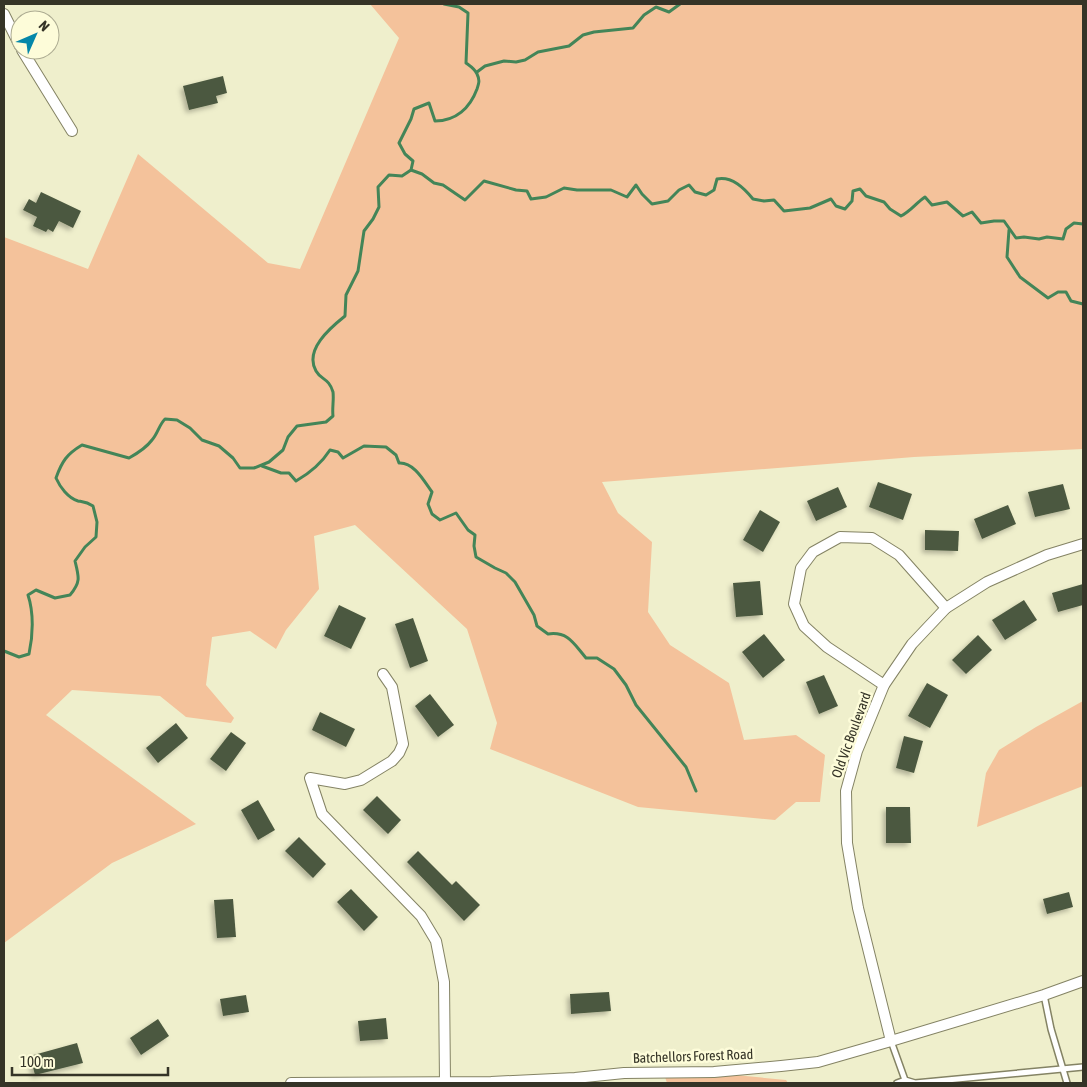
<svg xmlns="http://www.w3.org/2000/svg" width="1087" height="1087" font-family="'Asap Condensed',sans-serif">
	<defs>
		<filter id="shadow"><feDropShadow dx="-3" dy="3" stdDeviation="2.5" flood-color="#0004"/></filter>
	</defs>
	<rect width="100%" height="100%" fill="#efefcc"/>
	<g fill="#f4c29b">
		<path d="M370 4H1083V449L914 457 602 482 618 513 652 542 648 612 670 645 729 683 744 740 796 735 825 755 820 802H796L775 820 638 807 490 749 497 723 467 629 355 525 314 536 319 589 286 630 276 649 250 631 212 637 206 685 234 718 231 723 186 717 160 696 72 690 46 715 196 824 112 863 4 943V237L88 269 138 154 268 263 300 269 399 38Z"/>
		<path d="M1083 701V786L977 827 986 773 999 750 1036 727Z"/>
		<path d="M714 1073 786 1080 788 1083H667L665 1077Z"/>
	</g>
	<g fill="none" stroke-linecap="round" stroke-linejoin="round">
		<g stroke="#438558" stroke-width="3">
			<path d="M477 72 485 66 504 61 516 62 525 60 538 52 569 46 583 35 594 32 633 28 644 15 656 7 669 12 680 4"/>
			<path d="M411 170 422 174 434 183 443 185 465 200 484 181 516 190 527 191 531 199 546 197 564 188 577 190H611L627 197 636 185 642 194 652 204 668 201 679 190 689 185 695 192 706 195 714 190 717 179C732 176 744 188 753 199L764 201 774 200 784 211 810 208 831 199 836 206 845 209 852 201 853 191 860 189 866 196 884 202 890 209 901 216C911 211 916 203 925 197L932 205 947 202 963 216 972 212 981 223 994 221H1004L1016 238 1024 237 1039 239 1047 237 1063 239 1066 229 1074 223 1083 224"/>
			<path d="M1009 230 1007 257 1020 277 1048 298 1058 292H1066L1071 301 1083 304"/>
			<path d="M262 466 281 473H289L296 481C310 473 321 464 330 450L338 452 343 458 364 446 386 447 396 455 399 463C414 462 424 481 432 492L428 504 432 514 440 520 456 513 468 530 475 535 474 546 476 557 495 568 506 573 515 582 534 615 537 626 548 634C568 631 574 644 586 658H597L614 669 626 685 636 705 686 767 696 791"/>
			<path d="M4 651 19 657 29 654C33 636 34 613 28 595L36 590 55 598 70 595C81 582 79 577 75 561L85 547 96 537 97 522 93 506C87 502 84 502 78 501 68 498 60 487 56 478 62 461 67 454 82 445L129 458C138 453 146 448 152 440 158 433 159 425 165 419L177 420 190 428 202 440 219 446 233 458 240 468H254L269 462 283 450 288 437 297 426 326 422 333 416C332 408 334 400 333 392 329 378 321 380 316 371 304 350 330 328 345 316L346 295 358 271 364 231 373 219 379 207 378 187 389 175 402 176 411 170 413 161 405 154 399 143 411 119 414 109 429 103 435 121C456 121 470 108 477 89 479 83 480 80 477 74 475 69 470 66 466 63L468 13 459 7 444 4"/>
		</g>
	</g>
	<g fill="#4c593f" filter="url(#shadow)">
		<path d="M223 76 227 93 216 96 218 103 189 110 183 86Z"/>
		<path d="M41 192 81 211 73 228 59 221 53 232 48 229 46 232 33 226 37 217 23 210 29 199 36 203Z"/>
		<path d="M878 482 912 494 903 520 869 507Z"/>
		<path d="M1063 484 1070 509 1035 517 1028 492Z"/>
		<path d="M838 487 847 507 816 521 807 501Z"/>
		<path d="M1008 505 1016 524 982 539 974 519Z"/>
		<path d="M760 510 780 522 763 552 743 540Z"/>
		<path d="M925 530 959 531 958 551 925 550Z"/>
		<path d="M760 581 763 615 736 617 733 583Z"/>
		<path d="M1083 584V605L1058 612 1052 593Z"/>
		<path d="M1024 600 1037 620 1005 640 992 620Z"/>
		<path d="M339 605 366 618 351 649 324 636Z"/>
		<path d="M413 618 428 661 410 668 395 624Z"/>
		<path d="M764 634 785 660 763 678 742 652Z"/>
		<path d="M978 635 992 650 966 674 952 660Z"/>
		<path d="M824 675 838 706 819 714 806 682Z"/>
		<path d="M927 683 948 695 930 728 908 716Z"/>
		<path d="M430 694 454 725 438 737 415 706Z"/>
		<path d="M320 712 355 729 346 747 312 730Z"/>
		<path d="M176 723 188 738 158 763 146 748Z"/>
		<path d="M231 732 246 743 226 771 210 759Z"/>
		<path d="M904 736 923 741 914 773 896 768Z"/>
		<path d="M377 796 401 820 388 834 363 810Z"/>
		<path d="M258 800 275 830 258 840 241 810Z"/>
		<path d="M886 807H910L911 843H886Z"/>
		<path d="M299 837 326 864 313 878 285 851Z"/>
		<path d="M418 851 452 885 456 881 480 905 464 921 407 862Z"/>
		<path d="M351 889 378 917 364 931 337 902Z"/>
		<path d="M1069 892 1073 907 1047 914 1043 899Z"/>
		<path d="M233 899 236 937 217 938 214 900Z"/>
		<path d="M609 992 611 1011 571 1014 570 994Z"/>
		<path d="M246 995 249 1012 223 1016 220 999Z"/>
		<path d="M386 1018 388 1039 360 1041 358 1021Z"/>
		<path d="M158 1019 169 1036 141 1055 130 1038Z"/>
		<path d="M77 1043 83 1063 35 1075 30 1056Z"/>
	</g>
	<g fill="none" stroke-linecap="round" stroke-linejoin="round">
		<defs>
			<g id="lane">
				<path d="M1044 995 1051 1029 1067 1083"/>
				<path d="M891 1041 905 1080 915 1083 1083 1067"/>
				<path d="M897 1083 905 1080"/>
			</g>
			<g id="street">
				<path d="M4 14 20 46"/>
				<path d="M22 50 72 131"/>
				<path d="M383 674 392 687 403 744 399 753 392 761 361 780 345 784 310 778 322 814 421 916 436 941 444 982 445 1082"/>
				<path d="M884 685 827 647 804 626 794 604 801 568 813 552 840 537 872 538 899 555 946 608"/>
				<path d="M891 1041 858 908 847 843 846 791 857 751 884 685 912 644 946 608 987 582 1047 555 1083 544"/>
				<path d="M291 1083 491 1082 575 1078 624 1073 714 1072 781 1066 818 1062 891 1041 1044 995 1083 981"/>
			</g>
		</defs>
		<use href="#lane" stroke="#848364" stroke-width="8"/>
		<use href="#street" stroke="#848364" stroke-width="12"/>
		<use href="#lane" stroke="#fff" stroke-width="5"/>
		<use href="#street" stroke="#fff" stroke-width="10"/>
	</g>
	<g text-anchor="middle" stroke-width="5" stroke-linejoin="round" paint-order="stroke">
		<g font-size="14" fill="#353427" stroke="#fdfcd9">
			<text transform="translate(851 735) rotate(-70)" y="5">Old Vic Boulevard</text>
			<text transform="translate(693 1056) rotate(-2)" y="5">Batchellors Forest Road</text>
		</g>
	</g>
	<rect width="1087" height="1087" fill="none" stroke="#353427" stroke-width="10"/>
	<g transform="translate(35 35) rotate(45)"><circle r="24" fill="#fdfcd9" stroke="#adac92"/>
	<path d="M0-4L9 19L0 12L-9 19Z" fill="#0487a9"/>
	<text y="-8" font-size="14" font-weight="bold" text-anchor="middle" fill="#353427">N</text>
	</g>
	<path d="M12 1067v8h156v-8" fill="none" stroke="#353427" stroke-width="2.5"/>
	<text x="20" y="1067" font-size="15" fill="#353427" stroke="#fdfcd9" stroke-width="4" paint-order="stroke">100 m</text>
</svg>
